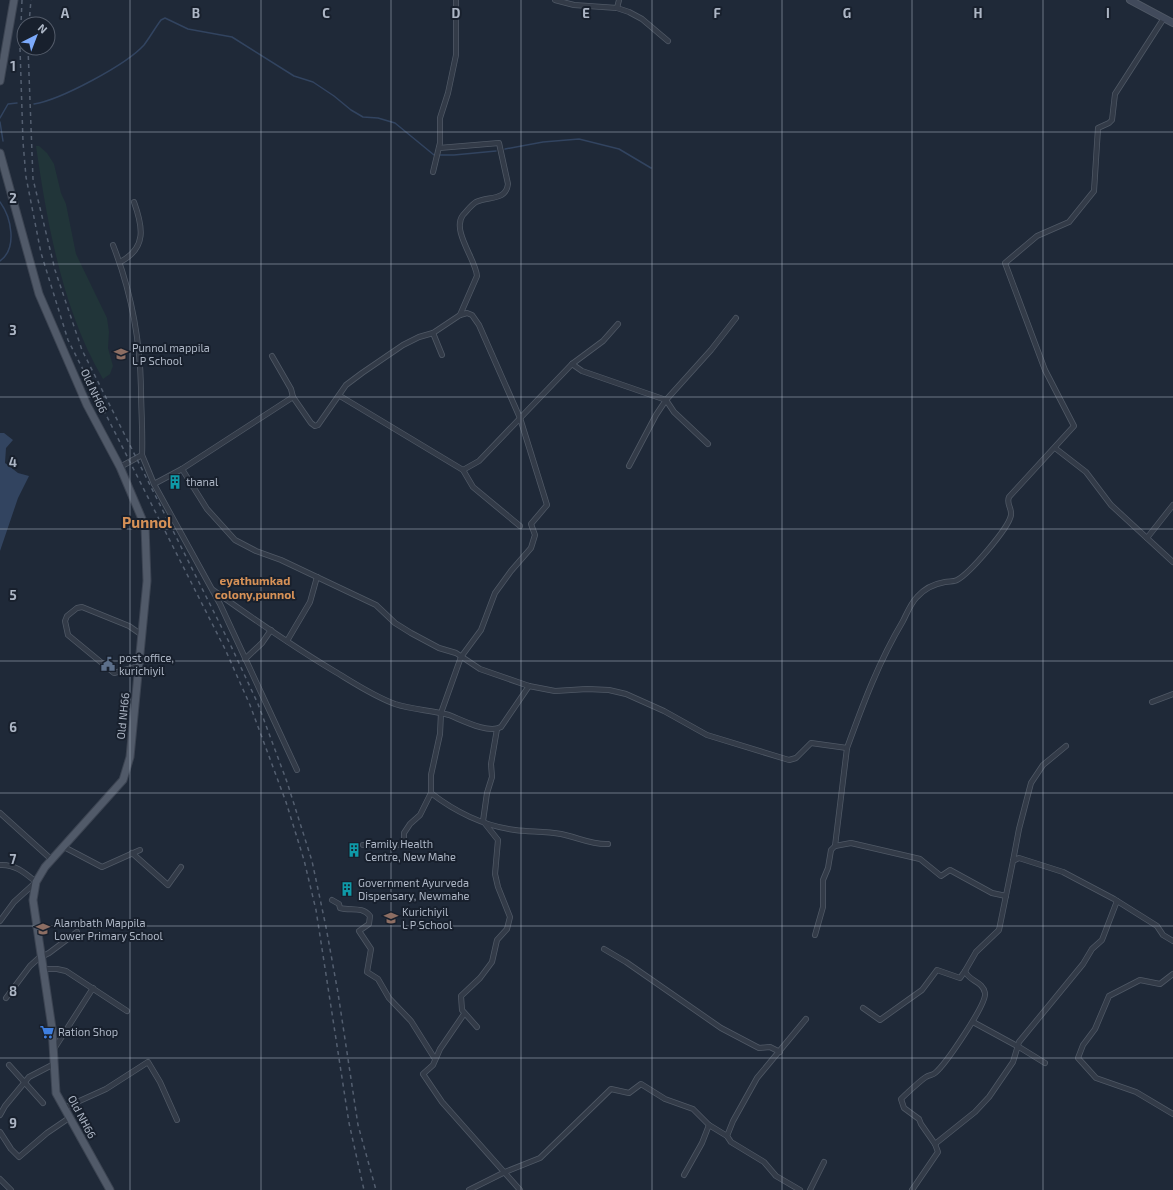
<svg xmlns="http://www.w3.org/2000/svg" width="1173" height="1190" font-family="'Exo 2',sans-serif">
	<rect width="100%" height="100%" fill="#1f2938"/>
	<path fill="#213539" d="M36 146H39L47 153 54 164 61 193 66 204 76 254 107 318 109 332 108 348 113 366 110 374 103 379C63 312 47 223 36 146Z"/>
	<path fill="#324460" d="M0 433H4L13 440 6 448 5 463 18 473 29 476 18 498 0 551Z"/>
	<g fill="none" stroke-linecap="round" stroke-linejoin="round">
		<g stroke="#324460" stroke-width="1.5">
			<path d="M34 104C60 100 126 65 144 45 150 37 155 28 161 20L165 18 188 29 232 37 294 76 313 82 334 96 351 110 363 117 378 118 395 123 434 155H454L496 151"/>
			<path d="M0 118 8 104 17 103"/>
			<path d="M0 122 3 141"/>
			<path d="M505 149 543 142 579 139 619 149 651 168"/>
			<path d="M0 202C11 217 18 248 0 261"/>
		</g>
		<defs>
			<g id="street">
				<path d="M555 0 574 5 617 8 629 12 642 19 668 41"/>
				<path d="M617 8 619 0"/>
				<path d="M439 148 499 143 508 184C506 201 489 196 476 202 471 205 467 211 463 215 451 230 476 260 477 276L460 315"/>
				<path d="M433 172 440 143V118L448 93 456 55V0"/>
				<path d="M113 245C131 291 140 338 141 388 141 410 143 432 142 455L154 484 182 469 207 509 235 540 256 551 281 560 376 605 395 623 411 633 439 648 456 653 480 669 529 686 555 691 587 689 609 690 626 694 664 711 707 735 789 760 796 758 811 743 847 748C863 704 879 661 903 621 907 613 911 603 917 597 925 588 933 584 945 582 949 581 954 582 957 580 969 574 1009 528 1011 515 1012 508 1006 504 1009 497L1074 426 1045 370 1005 263 1037 236 1069 222 1094 191 1098 128 1109 123 1112 120 1115 94 1164 18"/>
				<path d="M120 262C147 248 143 227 134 202"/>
				<path d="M433 333 442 355"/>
				<path d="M272 356 291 389 293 397"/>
				<path d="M572 364 582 371 666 400 674 412 708 444"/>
				<path d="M340 396 463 470 479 461 572 364 603 341 618 324"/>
				<path d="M1055 448 1086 472 1111 505 1173 562"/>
				<path d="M629 466 656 415 666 400 711 350 736 318"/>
				<path d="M120 467 142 455"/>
				<path d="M182 469 293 397 311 423 315 426 318 425 346 385 362 373 403 345 419 337 433 333 460 315 467 313 472 315 479 325 520 418 547 505 531 524 535 535 531 548 511 571 495 593 481 630 461 657 441 713 440 734 431 775V793L420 815 410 824 404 833V843C395 848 376 844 363 845"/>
				<path d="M463 470 473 487 520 526"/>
				<path d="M154 484 220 604 297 770"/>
				<path d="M1147 538 1173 505"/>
				<path d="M213 590C252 618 292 646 334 671 354 683 373 696 395 704 413 710 432 710 449 715 462 720 488 734 501 727L529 686"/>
				<path d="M287 641 310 602 317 577"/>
				<path d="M245 659 262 643 271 630"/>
				<path d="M139 666 114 673 68 635 65 621 67 616 77 608 82 607 129 626 142 635"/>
				<path d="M1152 702 1173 694"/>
				<path d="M431 793C454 811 484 826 515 830 530 832 545 831 561 834 577 837 592 845 608 844"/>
				<path d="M0 813 52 860"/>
				<path d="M835 846 847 748"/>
				<path d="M64 847 102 867 140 850"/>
				<path d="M132 853 168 885 181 867"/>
				<path d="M1013 861 1019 829 1031 783 1043 765 1066 746"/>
				<path d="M0 865C15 864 25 873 36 882L14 902 0 921"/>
				<path d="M332 900 339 904 340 908C351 911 362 906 370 916L369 924 359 931 371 949 367 972 378 979 389 998 411 1021 435 1059"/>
				<path d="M815 935 823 907V880L828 868 831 850 835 846 851 843 920 859 941 876 950 870 992 893 1006 896"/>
				<path d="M604 949 626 962 721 1028 759 1048 770 1047 780 1052"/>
				<path d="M41 957 49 953 77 932"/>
				<path d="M43 969H57L66 971 127 1011"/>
				<path d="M1173 974 1160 984 1140 980 1109 996 1095 1029 1083 1045 1078 1058 1096 1078 1136 1092 1173 1114"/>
				<path d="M6 998 30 966 41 956"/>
				<path d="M863 1008 880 1020 922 990 937 970 960 978 965 971"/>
				<path d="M464 1014 440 1049 433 1065 423 1074 442 1102 520 1190"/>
				<path d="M973 1022 1019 1047 1045 1063"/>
				<path d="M477 1027 462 1010 461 996 480 978 492 962 497 940 507 929 510 917 498 887 495 874 498 840 483 821 487 793 492 777 491 764 497 729"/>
				<path d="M54 1049 93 988"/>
				<path d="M9 1065 43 1103"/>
				<path d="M64 1108 106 1089 148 1062 160 1082 177 1120"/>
				<path d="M0 1115 5 1106 29 1077 54 1064"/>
				<path d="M0 1132 11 1149 19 1157 47 1133 69 1118"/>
				<path d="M935 1144 975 1112 989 1097 1013 1062 1019 1042 1083 964 1092 949 1102 940 1117 901"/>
				<path d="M684 1175 702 1143 709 1125"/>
				<path d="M0 1179 11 1190"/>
				<path d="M469 1190 505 1172 540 1158 611 1089 629 1093 641 1084 665 1099 693 1109 709 1125 727 1136"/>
				<path d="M800 1190 776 1176 764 1162 731 1142 727 1136 733 1121 757 1078 806 1019"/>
				<path d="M810 1190 824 1162"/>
				<path d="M912 1190 938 1152 935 1144 921 1124 919 1119 904 1108 901 1099C905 1095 921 1080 926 1077 929 1075 933 1075 935 1073 945 1065 987 1004 985 993 983 981 968 981 965 971L976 952 999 930 1013 861 1019 858 1063 872 1114 899 1157 926 1163 935 1173 941"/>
			</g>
			<path id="secondary" d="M1130 0 1173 23"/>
			<g id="primary">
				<path d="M0 81 14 0"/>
				<path d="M0 153 39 294 87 405 120 467 145 526 147 581 130 757 123 780 45 867 36 882 33 900 52 1028 56 1093 110 1190"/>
			</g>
		</defs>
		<use href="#street" stroke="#505966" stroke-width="6"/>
		<use href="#secondary" stroke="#505966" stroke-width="8"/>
		<use href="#primary" stroke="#3c4452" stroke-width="9"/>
		<use href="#street" stroke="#333b48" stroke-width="4.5"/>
		<use href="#secondary" stroke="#414a5b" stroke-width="6"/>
		<use href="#primary" stroke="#515a69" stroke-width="7"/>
		<g stroke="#545f70" stroke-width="1.5" stroke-dasharray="4 4" stroke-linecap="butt">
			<path d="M22 0 20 48 23 142 26 177 41 253 68 340 225 649 250 705 286 802 304 860 316 910 349 1123 364 1190"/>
			<path d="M29 24 31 0"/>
			<path d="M28 48 33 179 55 270 82 350 231 646 258 704 287 782 312 861 326 927 338 993 358 1125 376 1190"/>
		</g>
	</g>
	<path fill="none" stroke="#adb6c5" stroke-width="1" stroke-opacity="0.55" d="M130 0V1190M261 0V1190M391 0V1190M521 0V1190M652 0V1190M782 0V1190M912 0V1190M1043 0V1190M0 132H1173M0 264H1173M0 397H1173M0 529H1173M0 661H1173M0 793H1173M0 926H1173M0 1058H1173"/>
	<defs>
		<symbol id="school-bare" viewBox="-9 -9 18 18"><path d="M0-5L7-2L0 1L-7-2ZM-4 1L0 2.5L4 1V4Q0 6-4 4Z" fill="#8d6e63" stroke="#18202d" stroke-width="2.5" paint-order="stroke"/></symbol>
		<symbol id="building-bare" viewBox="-9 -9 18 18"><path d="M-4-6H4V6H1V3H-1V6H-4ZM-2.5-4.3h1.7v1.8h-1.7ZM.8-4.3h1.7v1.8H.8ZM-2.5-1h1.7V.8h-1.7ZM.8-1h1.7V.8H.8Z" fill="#0f9aa8" stroke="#18202d" stroke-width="2.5" paint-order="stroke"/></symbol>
		<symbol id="civic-bare" viewBox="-9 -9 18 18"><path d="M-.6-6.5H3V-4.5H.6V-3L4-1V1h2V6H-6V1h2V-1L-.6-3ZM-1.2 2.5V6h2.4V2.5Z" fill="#5c6f8a" stroke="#18202d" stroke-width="2.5" paint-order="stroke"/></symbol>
		<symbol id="supermarket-bare" viewBox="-9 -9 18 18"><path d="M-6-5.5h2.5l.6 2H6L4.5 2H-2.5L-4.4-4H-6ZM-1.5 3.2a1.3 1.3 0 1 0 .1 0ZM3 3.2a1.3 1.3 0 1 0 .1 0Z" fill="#3f7fe0" stroke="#18202d" stroke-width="2.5" paint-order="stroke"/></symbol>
	</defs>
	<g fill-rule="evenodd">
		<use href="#school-bare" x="111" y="344" width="20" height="20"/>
		<use href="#building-bare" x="165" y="472" width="20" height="20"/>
		<use href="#civic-bare" x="98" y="654" width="20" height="20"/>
		<use href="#building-bare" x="344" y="840" width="20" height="20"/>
		<use href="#building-bare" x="337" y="879" width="20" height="20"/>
		<use href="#school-bare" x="381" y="908" width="20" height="20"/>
		<use href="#school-bare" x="33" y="919" width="20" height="20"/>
		<use href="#supermarket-bare" x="37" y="1022" width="20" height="20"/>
	</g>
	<g text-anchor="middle" stroke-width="4" stroke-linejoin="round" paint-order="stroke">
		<g font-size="11" fill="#adb6c5" stroke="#18202d" text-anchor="start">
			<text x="132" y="352">Punnol mappila<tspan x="132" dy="13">L P School</tspan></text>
			<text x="186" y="486">thanal</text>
			<text x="119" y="662">post office,<tspan x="119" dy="13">kurichiyil</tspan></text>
			<text x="365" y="848">Family Health<tspan x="365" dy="13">Centre, New Mahe</tspan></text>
			<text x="358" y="887">Government Ayurveda<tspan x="358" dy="13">Dispensary, Newmahe</tspan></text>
			<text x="402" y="916">Kurichiyil<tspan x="402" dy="13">L P School</tspan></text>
			<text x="54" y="927">Alambath Mappila<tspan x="54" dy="13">Lower Primary School</tspan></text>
			<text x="58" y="1036">Ration Shop</text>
		</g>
		<g font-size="11" fill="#adb6c5" stroke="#18202d">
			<text transform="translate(94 391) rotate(65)" y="4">Old NH66</text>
			<text transform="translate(123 716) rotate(-84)" y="4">Old NH66</text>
			<text transform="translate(82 1117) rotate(62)" y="4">Old NH66</text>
		</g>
		<g font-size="12" font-weight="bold" fill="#d69157" stroke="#18202d">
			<text x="255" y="585">eyathumkad<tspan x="255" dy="14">colony,punnol</tspan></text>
		</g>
		<g font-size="15" font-weight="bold" fill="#d69157" stroke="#18202d">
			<text x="147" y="528">Punnol</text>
		</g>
	</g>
	<g font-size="13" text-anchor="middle" font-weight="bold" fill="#adb6c5" stroke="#18202d" stroke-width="4" stroke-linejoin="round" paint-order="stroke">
		<text x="65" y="18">A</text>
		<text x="196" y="18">B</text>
		<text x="326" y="18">C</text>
		<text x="456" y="18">D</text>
		<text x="586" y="18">E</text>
		<text x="717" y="18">F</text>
		<text x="847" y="18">G</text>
		<text x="978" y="18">H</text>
		<text x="1108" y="18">I</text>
		<text x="13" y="71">1</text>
		<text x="13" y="203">2</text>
		<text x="13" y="335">3</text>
		<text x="13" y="467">4</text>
		<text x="13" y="600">5</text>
		<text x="13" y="732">6</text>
		<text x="13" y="864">7</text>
		<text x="13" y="996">8</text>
		<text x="13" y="1128">9</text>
	</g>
	<g transform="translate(36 36) rotate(42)"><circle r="19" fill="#18202d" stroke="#545c6a"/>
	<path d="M0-3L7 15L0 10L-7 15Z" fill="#7caafb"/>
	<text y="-6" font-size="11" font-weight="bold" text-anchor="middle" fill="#adb6c5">N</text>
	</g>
</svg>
